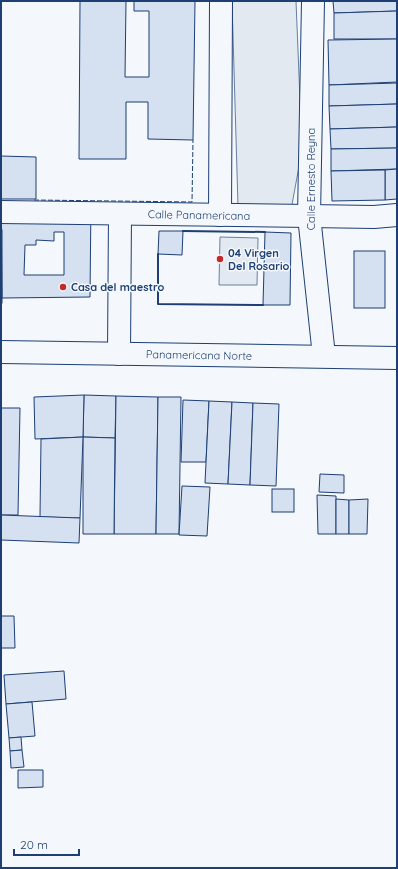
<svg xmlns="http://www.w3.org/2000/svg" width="398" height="869" font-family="Quicksand,sans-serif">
	<rect width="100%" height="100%" fill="#f4f7fb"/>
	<g fill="#e3e9f0" stroke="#687fa3">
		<path d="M232 1H296L302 150 291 210 238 206Z"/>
		<path d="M220 237 258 238 257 285H219Z"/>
	</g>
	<g fill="#d5e0f0" stroke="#1d3f73" fill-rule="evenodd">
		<path d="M80 1H126L125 77H149V11H134V1H195L193 140 148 139V102H126V159H79Z"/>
		<path d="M333 1H397V11L334 13Z"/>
		<path d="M397 11V39H334V13Z"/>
		<path d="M397 39V82L329 85 328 40Z"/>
		<path d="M397 83V104L329 106V85Z"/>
		<path d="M397 104V127L330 129 329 106Z"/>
		<path d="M397 127V148L331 149 330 129Z"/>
		<path d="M397 148V169L331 171V149Z"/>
		<path d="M1 156 36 157V199H1Z"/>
		<path d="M397 169V199L385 200V170Z"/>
		<path d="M385 170V200L332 201 331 171Z"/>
		<path d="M1 202H91L90 297 2 298ZM54 232H64V275H24L25 245H36V240L54 241Z"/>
		<rect x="1" y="230" width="1" height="73"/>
		<path d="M159 231H183L182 255 158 254Z"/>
		<path d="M265 232 291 233 290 305H263Z"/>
		<rect x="354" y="251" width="31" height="57"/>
		<path d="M84 395 116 396 115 438 83 437Z"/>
		<path d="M84 395 83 437 35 439 34 397Z"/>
		<path d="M116 396 158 397 156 534H114Z"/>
		<path d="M158 397H181L179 534H156Z"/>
		<path d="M183 400 209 401 206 462H181Z"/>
		<path d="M209 401 232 402 228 484 205 483Z"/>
		<path d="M232 402 253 403 250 485 228 484Z"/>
		<path d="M253 403 279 404 276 486 250 485Z"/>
		<path d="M1 408H20L18 515H1Z"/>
		<path d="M83 437 115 438 114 534H83Z"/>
		<path d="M83 437 80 518 40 517 41 439Z"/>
		<path d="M320 474 344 475V493L319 492Z"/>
		<path d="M182 486 210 487 207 536 179 535Z"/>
		<rect x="272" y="489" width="22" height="23"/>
		<path d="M317 495 336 496V534H318Z"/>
		<path d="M336 499 349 500V534H336Z"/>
		<path d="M368 499 367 534H349V500Z"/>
		<path d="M1 515 80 518 79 543 1 540Z"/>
		<path d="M1 616H14L15 648H1Z"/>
		<path d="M64 671 66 699 6 704 4 675Z"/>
		<path d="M32 702 35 736 9 738 6 704Z"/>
		<path d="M21 737 22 750 10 751 9 738Z"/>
		<path d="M22 750 24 767 11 768 10 751Z"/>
		<path d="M18 770H43V787L18 788Z"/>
	</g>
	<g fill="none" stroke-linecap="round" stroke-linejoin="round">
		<defs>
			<g id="minor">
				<path d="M313 1 309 216 324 356"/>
				<path d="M1 212 309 216 374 217 397 215"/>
				<path d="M220 215 221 1"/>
				<path d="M119 354 120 214"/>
			</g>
			<path id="highway" d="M1 352 397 358"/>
		</defs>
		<use href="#minor" stroke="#1d3f73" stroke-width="24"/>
		<use href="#highway" stroke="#1d3f73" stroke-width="24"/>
		<use href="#minor" stroke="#f4f7fb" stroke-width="22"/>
		<use href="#highway" stroke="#f4f7fb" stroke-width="22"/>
		<path stroke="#1d3f73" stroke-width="1" stroke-dasharray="5 2" stroke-linecap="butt" d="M34 200 192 202 193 140"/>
		<g stroke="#1d3f73" stroke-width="2">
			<path d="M183 231 265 232"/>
			<path d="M158 254V304L263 305"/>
		</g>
	</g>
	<g fill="#c62828" stroke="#f4f7fb" stroke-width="1.5">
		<circle cx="220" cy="259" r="4"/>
		<circle cx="63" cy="287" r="4"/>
	</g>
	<g text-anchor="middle" stroke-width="3" stroke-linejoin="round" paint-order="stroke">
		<g font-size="11" fill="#1d3f73" stroke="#f4f7fb">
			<text transform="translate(311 179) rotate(-90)" y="4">Calle Ernesto Reyna</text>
			<text transform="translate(199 215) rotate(1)" y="4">Calle Panamericana</text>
			<text transform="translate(199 355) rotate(1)" y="4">Panamericana Norte</text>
		</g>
		<g font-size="11" font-weight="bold" fill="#1d3f73" stroke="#f4f7fb" text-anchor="start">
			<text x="228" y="257">04 Virgen<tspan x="228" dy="13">Del Rosario</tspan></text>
			<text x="71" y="291">Casa del maestro</text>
		</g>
	</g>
	<rect width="398" height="869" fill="none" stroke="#1d3f73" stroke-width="4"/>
	<path d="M14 849v6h65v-6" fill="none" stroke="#1d3f73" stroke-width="2"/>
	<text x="20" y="849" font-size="12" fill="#1d3f73" stroke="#f4f7fb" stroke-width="3" paint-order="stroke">20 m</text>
</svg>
